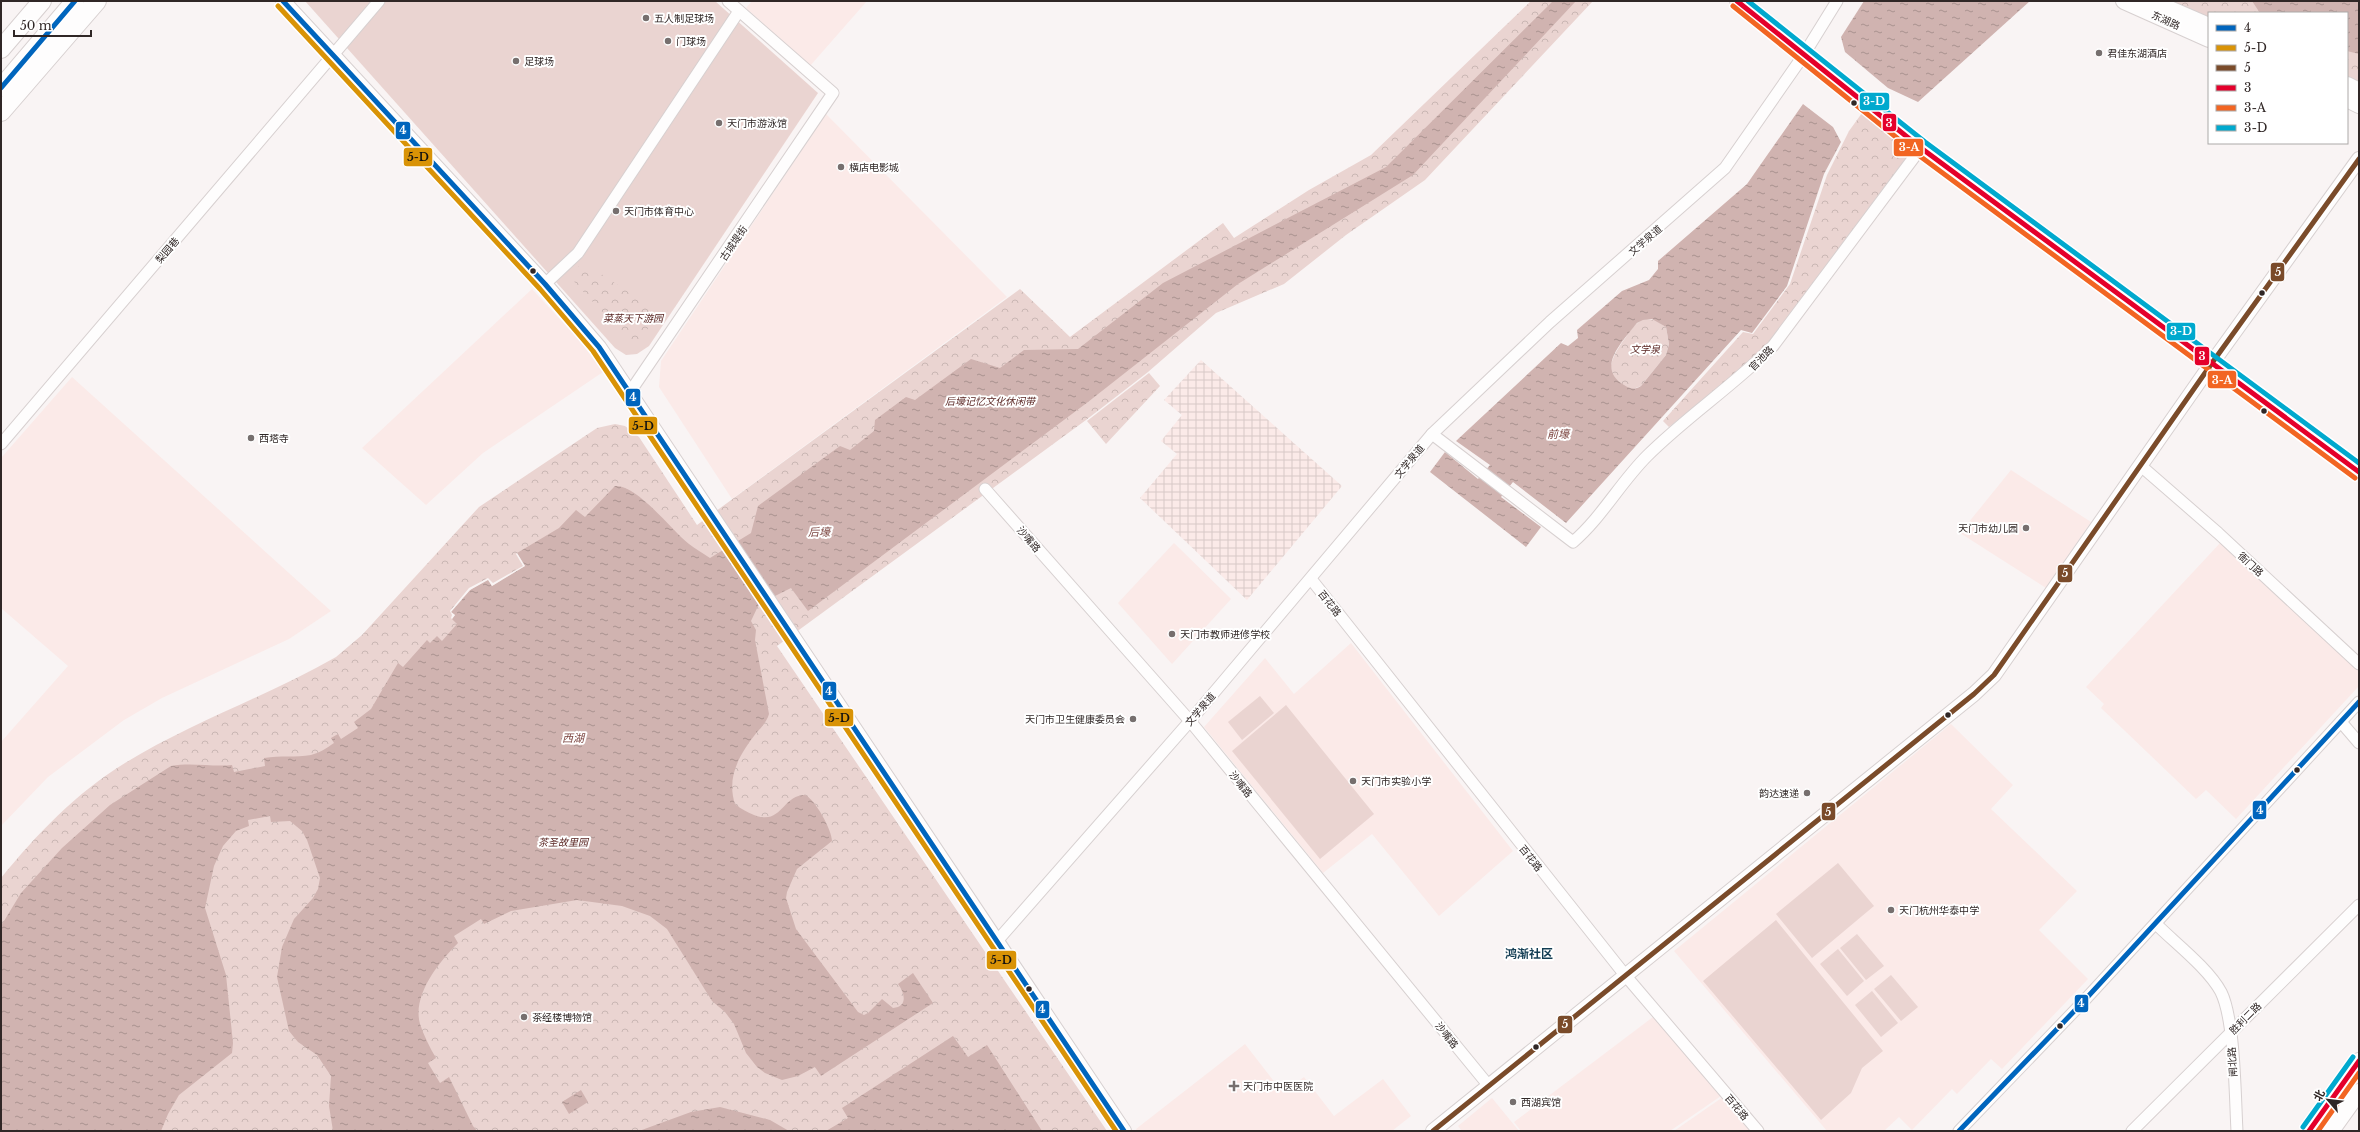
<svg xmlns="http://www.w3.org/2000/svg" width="2360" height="1132" font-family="'Libre Baskerville','Noto Sans SC',serif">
	<defs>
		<pattern id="industrial-grid" width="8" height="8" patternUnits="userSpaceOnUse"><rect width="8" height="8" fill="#fbeae8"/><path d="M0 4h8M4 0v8" fill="none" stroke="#d7c9c7"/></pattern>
		<pattern id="park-crowns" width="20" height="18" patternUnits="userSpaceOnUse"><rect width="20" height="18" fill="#ead4d1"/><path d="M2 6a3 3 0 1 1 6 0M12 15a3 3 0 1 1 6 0" fill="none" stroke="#c9b6b3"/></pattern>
		<pattern id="water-ripples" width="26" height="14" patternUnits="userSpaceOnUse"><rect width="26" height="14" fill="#d0b3b0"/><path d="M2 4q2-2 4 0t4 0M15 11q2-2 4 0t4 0" fill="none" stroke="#a9928f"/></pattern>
	</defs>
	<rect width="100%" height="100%" fill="#f9f4f4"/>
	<g fill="#fbeae8">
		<path d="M752 1H867L810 66 746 8Z"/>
		<path d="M826 114 1007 297 732 499 659 387 661 361Z"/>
		<path d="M532 289 579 340 603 372 483 453 426 505 362 448Z"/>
		<path d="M72 377 331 611 289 639 162 698 124 720 48 777 1 826V742L68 666 1 608V458Z"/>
		<path d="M2011 470 2091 522 2046 588 1960 533Z"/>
		<path d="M2221 542 2359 671V686L2236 819 2206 790 2196 799 2101 708 2104 704 2086 687Z"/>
		<path d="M1174 543 1231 599 1172 664 1118 603Z"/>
		<path d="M1351 643 1513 851 1439 916 1372 834 1323 873 1204 727 1265 658 1294 694Z"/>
		<path d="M1951 724 2013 785 1991 809 2077 891 2039 930 2088 979 2002 1069 1991 1059 1957 1094 1952 1089 1912 1130 1899 1117 1884 1131H1827L1674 951Z"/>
		<path d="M1653 1017 1721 1096 1670 1131H1521L1514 1122Z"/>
		<path d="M1245 1044 1283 1093 1304 1077 1334 1116 1383 1079 1411 1116 1392 1131H1137L1136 1129Z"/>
		<path d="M1723 1097 1753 1131H1674Z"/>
		<path d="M1492 1098 1519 1131H1462L1458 1126Z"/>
	</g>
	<path fill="url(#industrial-grid)" d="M1201 360 1342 486 1247 600 1140 498 1177 454 1161 441 1182 415 1164 400Z"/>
	<g fill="#ead4d1">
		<path d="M305 1H715L818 93 649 346 637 354 626 355 615 348Z"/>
		<path d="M1260 696 1274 713 1242 740 1228 722Z"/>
		<path d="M1286 705 1374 814 1320 859 1232 751Z"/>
		<path d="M1838 863 1874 906 1812 958 1776 914Z"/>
		<path d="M1776 920 1883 1051 1862 1068 1851 1093 1821 1120 1703 981Z"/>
		<path d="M1857 934 1884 966 1866 980 1840 948Z"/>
		<path d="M1838 949 1864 981 1847 996 1820 964Z"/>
		<path d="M1891 975 1918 1007 1901 1021 1874 989Z"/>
		<path d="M1872 991 1898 1023 1881 1037 1855 1005Z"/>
	</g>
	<g fill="url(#park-crowns)">
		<path d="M1531 1H1593L1425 180 1346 235 1284 284 1216 313 1148 372 1086 420 777 646 1107 1131H1V878C37 834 76 793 125 763 192 722 268 696 336 657L362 635 479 507 597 428 615 424 625 426 639 437 697 525 1020 289 1070 337 1223 223 1234 238 1309 190 1371 155Z"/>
		<path d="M2161 1H2359V83L2347 78V13H2209V21Z"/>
		<path d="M1862 113 1912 153 1768 348 1669 427 1663 421 1743 332 1753 334 1790 284 1827 175 1849 131Z"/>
		<path d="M583 262 660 313 639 340 634 342 626 338 569 276Z"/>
		<path d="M1646 319 1655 320 1666 327 1669 344 1666 355 1641 386 1633 389C1598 382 1611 357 1626 337 1631 330 1636 321 1646 319Z"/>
		<path d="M1149 373 1160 386 1106 444 1087 421Z"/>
	</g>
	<g fill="url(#water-ripples)" fill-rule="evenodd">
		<path d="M1553 1H1576L1413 175 1238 284 1088 402 808 611 791 588 759 604 751 621 756 630 755 640 769 714C767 721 762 727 757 732 740 754 726 776 735 804 741 809 747 812 754 815 782 826 782 795 805 795 815 799 832 830 832 841L797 869 787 892 786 898 796 929 858 1012 864 1015 868 1013 882 999 893 1008C908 1007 905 993 898 984L913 973 933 1003 821 1076 815 1067 798 1076 782 1080 765 1073 757 1067 746 1053 734 1024 725 1012 712 1001 667 929 650 916 622 906 577 900 511 911 484 924 481 919 454 936 458 943C439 962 412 995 420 1024 424 1036 430 1048 436 1058L428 1063 440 1083 449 1077 473 1126 477 1131H333L329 1106 331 1076 317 1055 298 1042 289 1031 277 977 282 947 294 919 313 898 318 889 320 878 307 840 302 831 290 821 271 822 270 816 248 820 249 826 236 831 223 846 214 866 205 908 226 975 233 1043 232 1053 179 1095 168 1114 161 1131H1V926L21 893 62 848 110 805 171 766C191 762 212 767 232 765L234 772 265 766 264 758C280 755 296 758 311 755 319 753 327 748 334 743L331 738 338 734 341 739 358 728 354 722 371 709 398 663 403 667 427 640 430 643 437 636 442 641 457 624 452 619 455 615 451 612 470 590 488 579 492 586 525 566 517 553 559 528 576 510 585 517 615 486C637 484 672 531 689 544 695 549 703 553 710 558L751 533 758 506 840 446 850 450 874 431 875 420 906 397 915 400 971 359 1000 368 1024 350 1078 349 1163 283 1386 167Z"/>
		<path d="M1864 1H2030L1918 102 1888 88 1845 52 1841 37Z"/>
		<path d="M2252 1H2359V54L2347 51V13H2260Z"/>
		<path d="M1803 104 1833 127 1841 142 1824 174 1787 286 1752 333 1741 330 1566 523 1513 482 1501 497 1541 527 1526 547 1430 472 1445 452 1478 479 1490 465 1456 441 1561 343 1568 346 1578 338 1577 330 1622 291 1649 280 1658 269V261L1747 184ZM1652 319 1666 327 1669 344 1666 355 1641 386C1634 390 1630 389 1624 385 1595 368 1623 341 1637 323L1643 320Z"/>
		<path d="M953 1036 968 1057 987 1045 1042 1131H826L848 1118 842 1108Z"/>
		<path d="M581 1090 588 1102 569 1114 562 1102Z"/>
		<path d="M720 1107 770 1120 789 1131H639L691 1112Z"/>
	</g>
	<path fill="#f9f4f4" d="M517 553 525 566 492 586 488 580 470 590 451 612 455 615 452 619 451 618 452 615 450 611 469 588 488 578 493 583 523 566 516 554Z"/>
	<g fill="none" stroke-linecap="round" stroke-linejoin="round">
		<defs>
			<g id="minor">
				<path d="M545 284 578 253 739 11"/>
				<path d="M630 392 833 93 728 1"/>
				<path d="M1432 434 1573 542C1602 517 1620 483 1647 456 1686 417 1733 386 1773 346L1921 148"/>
				<path d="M1 444 379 1"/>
				<path d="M2141 466 2218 533 2359 664"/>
				<path d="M985 489 1190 721 1489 1086"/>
				<path d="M1311 579 1625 975 1758 1131"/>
				<path d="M2341 722 2359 743"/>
				<path d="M2156 924C2175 943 2208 968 2221 992 2235 1020 2235 1097 2237 1131"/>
				<path d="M997 941 1190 721 1432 434 1550 322 1725 168 1803 56 1837 1"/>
				<path d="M1959 1131 2082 1003 2359 702"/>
				<path d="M2132 1131 2359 905"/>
			</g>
			<g id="tertiary">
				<path d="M283 1 545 284 599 347 1124 1131"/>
				<path d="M1737 1 1921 148 2359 472"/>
				<path d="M1433 1131 1974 694 1994 675 2212 363 2359 159"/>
			</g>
			<g id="secondary">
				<path d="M2124 1 2209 39"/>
				<path d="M2151 1 2209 26"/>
				<path d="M2347 85 2359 91"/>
				<path d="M2347 99 2359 105"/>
				<path d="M2309 1131 2359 1061"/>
				<path d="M2331 1131 2359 1092"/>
			</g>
			<g id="primary">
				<path d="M1 49 42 1"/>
				<path d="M1 88 75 1"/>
				<path d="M1 112 97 1"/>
			</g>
		</defs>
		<use href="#minor" stroke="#d7d0d0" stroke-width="13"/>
		<use href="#tertiary" stroke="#d7d0d0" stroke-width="16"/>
		<use href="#secondary" stroke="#d7d0d0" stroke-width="18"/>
		<use href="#primary" stroke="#d7d0d0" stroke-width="20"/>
		<use href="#minor" stroke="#fefdfd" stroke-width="11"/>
		<use href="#tertiary" stroke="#fefdfd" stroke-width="14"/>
		<use href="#secondary" stroke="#fefdfd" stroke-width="16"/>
		<use href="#primary" stroke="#fefdfd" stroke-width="18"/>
		<defs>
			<g id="bus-1">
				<path d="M283 1 545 284 599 347 1124 1131"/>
				<path d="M1 88 75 1"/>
				<path d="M1959 1131 2082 1003 2359 702"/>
			</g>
			<path id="bus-2" d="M278 6 540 289 593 351 1116 1131"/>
			<path id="bus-3" d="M1433 1131 1974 694 1994 675 2212 363 2359 159"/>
			<g id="bus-4">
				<path d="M1737 1 1921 148 2359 472"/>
				<path d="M2309 1131 2359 1061"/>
			</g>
			<g id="bus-5">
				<path d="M1733 6 1917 154 2355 478"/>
				<path d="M2318 1131 2359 1073"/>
			</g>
			<g id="bus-6">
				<path d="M1748 1 1925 142 2359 463"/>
				<path d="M2303 1127 2353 1057"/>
			</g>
		</defs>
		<use href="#bus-1" stroke="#fff" stroke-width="8"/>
		<use href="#bus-2" stroke="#fff" stroke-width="8"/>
		<use href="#bus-3" stroke="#fff" stroke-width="8"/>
		<use href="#bus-4" stroke="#fff" stroke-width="8"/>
		<use href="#bus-5" stroke="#fff" stroke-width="8"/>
		<use href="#bus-6" stroke="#fff" stroke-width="8"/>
		<use href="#bus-1" stroke="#0065bd" stroke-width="5"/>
		<use href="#bus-2" stroke="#d99306" stroke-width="5"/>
		<use href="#bus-3" stroke="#7a4b2a" stroke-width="5"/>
		<use href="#bus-4" stroke="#e4002b" stroke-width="5"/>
		<use href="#bus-5" stroke="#f26522" stroke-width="5"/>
		<use href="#bus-6" stroke="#00a9ce" stroke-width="5"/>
	</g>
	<g fill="#766f6e" stroke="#fff" stroke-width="1.5">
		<circle cx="646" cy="18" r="4"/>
		<circle cx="668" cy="41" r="4"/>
		<circle cx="2099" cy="53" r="4"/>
		<circle cx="516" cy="61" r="4"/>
		<circle cx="719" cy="123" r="4"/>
		<circle cx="841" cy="167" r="4"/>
		<circle cx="616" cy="211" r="4"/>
		<circle cx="251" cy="438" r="4"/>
		<circle cx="2026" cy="528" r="4"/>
		<circle cx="1172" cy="634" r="4"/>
		<circle cx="1133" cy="719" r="4"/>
		<circle cx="1353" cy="781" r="4"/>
		<circle cx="1807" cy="793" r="4"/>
		<circle cx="1891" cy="910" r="4"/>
		<circle cx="524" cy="1017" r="4"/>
		<path d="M1232 1080h4v4h4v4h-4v4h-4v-4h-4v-4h4z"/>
		<circle cx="1513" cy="1102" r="4"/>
	</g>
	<g fill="#302726" stroke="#fff" stroke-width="1.5">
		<circle cx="1854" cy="103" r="3.5"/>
		<circle cx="533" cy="271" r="3.5"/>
		<circle cx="2262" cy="293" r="3.5"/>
		<circle cx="2264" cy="411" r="3.5"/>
		<circle cx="1948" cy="715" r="3.5"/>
		<circle cx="2297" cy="770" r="3.5"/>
		<circle cx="1029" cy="989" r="3.5"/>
		<circle cx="2060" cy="1026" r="3.5"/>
		<circle cx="1536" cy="1047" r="3.5"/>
	</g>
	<g text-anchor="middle" stroke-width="4" stroke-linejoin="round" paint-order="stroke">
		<g font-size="10" fill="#302726" stroke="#fff" text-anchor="start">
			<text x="654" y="22">五人制足球场</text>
			<text x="676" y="45">门球场</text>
			<text x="2107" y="57">君佳东湖酒店</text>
			<text x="524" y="65">足球场</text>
			<text x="727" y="127">天门市游泳馆</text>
			<text x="849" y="171">横店电影城</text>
			<text x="624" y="215">天门市体育中心</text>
			<text x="259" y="442">西塔寺</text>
			<text x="2018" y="532" text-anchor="end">天门市幼儿园</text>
			<text x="1180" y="638">天门市教师进修学校</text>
			<text x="1125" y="723" text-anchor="end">天门市卫生健康委员会</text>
			<text x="1361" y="785">天门市实验小学</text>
			<text x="1799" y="797" text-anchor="end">韵达速递</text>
			<text x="1899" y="914">天门杭州华泰中学</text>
			<text x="532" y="1021">茶经楼博物馆</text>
			<text x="1243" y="1090">天门市中医医院</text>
			<text x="1521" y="1106">西湖宾馆</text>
		</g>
		<g font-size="10" fill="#302726" stroke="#fff">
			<text transform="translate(2166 20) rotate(24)" y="4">东湖路</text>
			<text transform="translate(1645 240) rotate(-41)" y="4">文学泉道</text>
			<text transform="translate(733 243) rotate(-56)" y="4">古城堤街</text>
			<text transform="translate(167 250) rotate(-49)" y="4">梨园巷</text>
			<text transform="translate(1761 358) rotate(-45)" y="4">官池路</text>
			<text transform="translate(1409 461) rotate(-50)" y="4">文学泉道</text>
			<text transform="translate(1029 539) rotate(49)" y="4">沙嘴路</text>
			<text transform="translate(2251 564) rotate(43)" y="4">衙门路</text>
			<text transform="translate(1330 603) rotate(52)" y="4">百花路</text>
			<text transform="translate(1200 709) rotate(-49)" y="4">文学泉道</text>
			<text transform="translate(1241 784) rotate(51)" y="4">沙嘴路</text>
			<text transform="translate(1531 858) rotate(51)" y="4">百花路</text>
			<text transform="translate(2245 1018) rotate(-45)" y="4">胜利二路</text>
			<text transform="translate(1447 1035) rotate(51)" y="4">沙嘴路</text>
			<text transform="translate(2232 1062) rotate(-94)" y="4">闸北路</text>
			<text transform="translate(1737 1107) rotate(49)" y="4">百花路</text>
		</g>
		<g font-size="10" font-style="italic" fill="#5a2623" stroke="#fff">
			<text x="633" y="322">菜蒸天下游园</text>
			<text x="1645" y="353">文学泉</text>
			<text x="990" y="405">后壕记忆文化休闲带</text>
			<text x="563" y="846">茶圣故里园</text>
		</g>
		<g font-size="11" font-style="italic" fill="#7c4540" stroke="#fff">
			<text x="1558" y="438">前壕</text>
			<text x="819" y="536">后壕</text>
			<text x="573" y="742">西湖</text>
		</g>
		<g font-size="12" font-weight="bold" fill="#133d53" stroke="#fff">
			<text x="1529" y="958">鸿渐社区</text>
		</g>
	</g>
	<g stroke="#fff" stroke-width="1.5">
		<rect x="1859" y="92" width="31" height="19" rx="4" fill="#00a9ce"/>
		<rect x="1882" y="113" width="15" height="19" rx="4" fill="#e4002b"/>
		<rect x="395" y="121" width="16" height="19" rx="4" fill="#0065bd"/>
		<rect x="1893" y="138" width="31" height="19" rx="4" fill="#f26522"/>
		<rect x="403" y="147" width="30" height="20" rx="4" fill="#d99306"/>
		<rect x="2270" y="262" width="15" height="20" rx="4" fill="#7a4b2a"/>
		<rect x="2166" y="322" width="30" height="19" rx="4" fill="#00a9ce"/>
		<rect x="2194" y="346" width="16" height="20" rx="4" fill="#e4002b"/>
		<rect x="2207" y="370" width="30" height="19" rx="4" fill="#f26522"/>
		<rect x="625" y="388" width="16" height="19" rx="4" fill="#0065bd"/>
		<rect x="628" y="416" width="30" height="19" rx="4" fill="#d99306"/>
		<rect x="2057" y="564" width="16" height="19" rx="4" fill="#7a4b2a"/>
		<rect x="822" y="681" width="15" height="20" rx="4" fill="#0065bd"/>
		<rect x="824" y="708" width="30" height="19" rx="4" fill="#d99306"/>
		<rect x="2252" y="800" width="15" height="20" rx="4" fill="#0065bd"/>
		<rect x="1821" y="802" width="15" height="19" rx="4" fill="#7a4b2a"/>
		<rect x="986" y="950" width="31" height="20" rx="4" fill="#d99306"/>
		<rect x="2074" y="994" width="15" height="19" rx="4" fill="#0065bd"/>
		<rect x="1035" y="1000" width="15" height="19" rx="4" fill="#0065bd"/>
		<rect x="1557" y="1015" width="16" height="19" rx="4" fill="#7a4b2a"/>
	</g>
	<g font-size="11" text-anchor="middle" font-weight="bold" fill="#fff">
		<text x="1874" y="105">3-D</text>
		<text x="1889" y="127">3</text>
		<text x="403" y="134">4</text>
		<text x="1909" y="151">3-A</text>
		<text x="2278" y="276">5</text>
		<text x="2181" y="335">3-D</text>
		<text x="2202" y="360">3</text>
		<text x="2222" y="384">3-A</text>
		<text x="633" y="401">4</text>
		<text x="2065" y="577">5</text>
		<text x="829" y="695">4</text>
		<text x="2260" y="814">4</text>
		<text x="1828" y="816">5</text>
		<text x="2081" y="1007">4</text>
		<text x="1042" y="1013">4</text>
		<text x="1565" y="1028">5</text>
	</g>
	<g font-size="11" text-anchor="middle" font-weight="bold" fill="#111">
		<text x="418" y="161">5-D</text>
		<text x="643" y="430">5-D</text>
		<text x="839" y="722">5-D</text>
		<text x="1001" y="964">5-D</text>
	</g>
	<rect width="2360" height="1132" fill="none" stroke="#302726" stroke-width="4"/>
	<rect x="2208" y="12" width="140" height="132" fill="#ffffff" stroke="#aca9a8"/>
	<rect x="2216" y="25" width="20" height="6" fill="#0065bd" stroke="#aca9a8"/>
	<text x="2244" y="32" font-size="12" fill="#302726">4</text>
	<rect x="2216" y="45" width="20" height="6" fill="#d99306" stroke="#aca9a8"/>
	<text x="2244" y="52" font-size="12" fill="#302726">5-D</text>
	<rect x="2216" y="65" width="20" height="6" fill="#7a4b2a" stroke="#aca9a8"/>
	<text x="2244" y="72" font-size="12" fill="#302726">5</text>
	<rect x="2216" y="85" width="20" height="6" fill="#e4002b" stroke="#aca9a8"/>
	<text x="2244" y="92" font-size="12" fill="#302726">3</text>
	<rect x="2216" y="105" width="20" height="6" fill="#f26522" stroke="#aca9a8"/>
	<text x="2244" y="112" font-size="12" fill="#302726">3-A</text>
	<rect x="2216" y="125" width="20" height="6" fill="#00a9ce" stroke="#aca9a8"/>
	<text x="2244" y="132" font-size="12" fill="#302726">3-D</text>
	<g transform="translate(2328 1100) rotate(298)" stroke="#ffffff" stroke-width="3" paint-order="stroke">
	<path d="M0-3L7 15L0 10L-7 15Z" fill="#302726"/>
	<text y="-6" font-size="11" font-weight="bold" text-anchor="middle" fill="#302726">北</text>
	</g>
	<path d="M14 30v6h77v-6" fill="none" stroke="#302726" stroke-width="2"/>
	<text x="20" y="30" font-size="12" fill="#302726" stroke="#ffffff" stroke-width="3" paint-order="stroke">50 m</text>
</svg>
